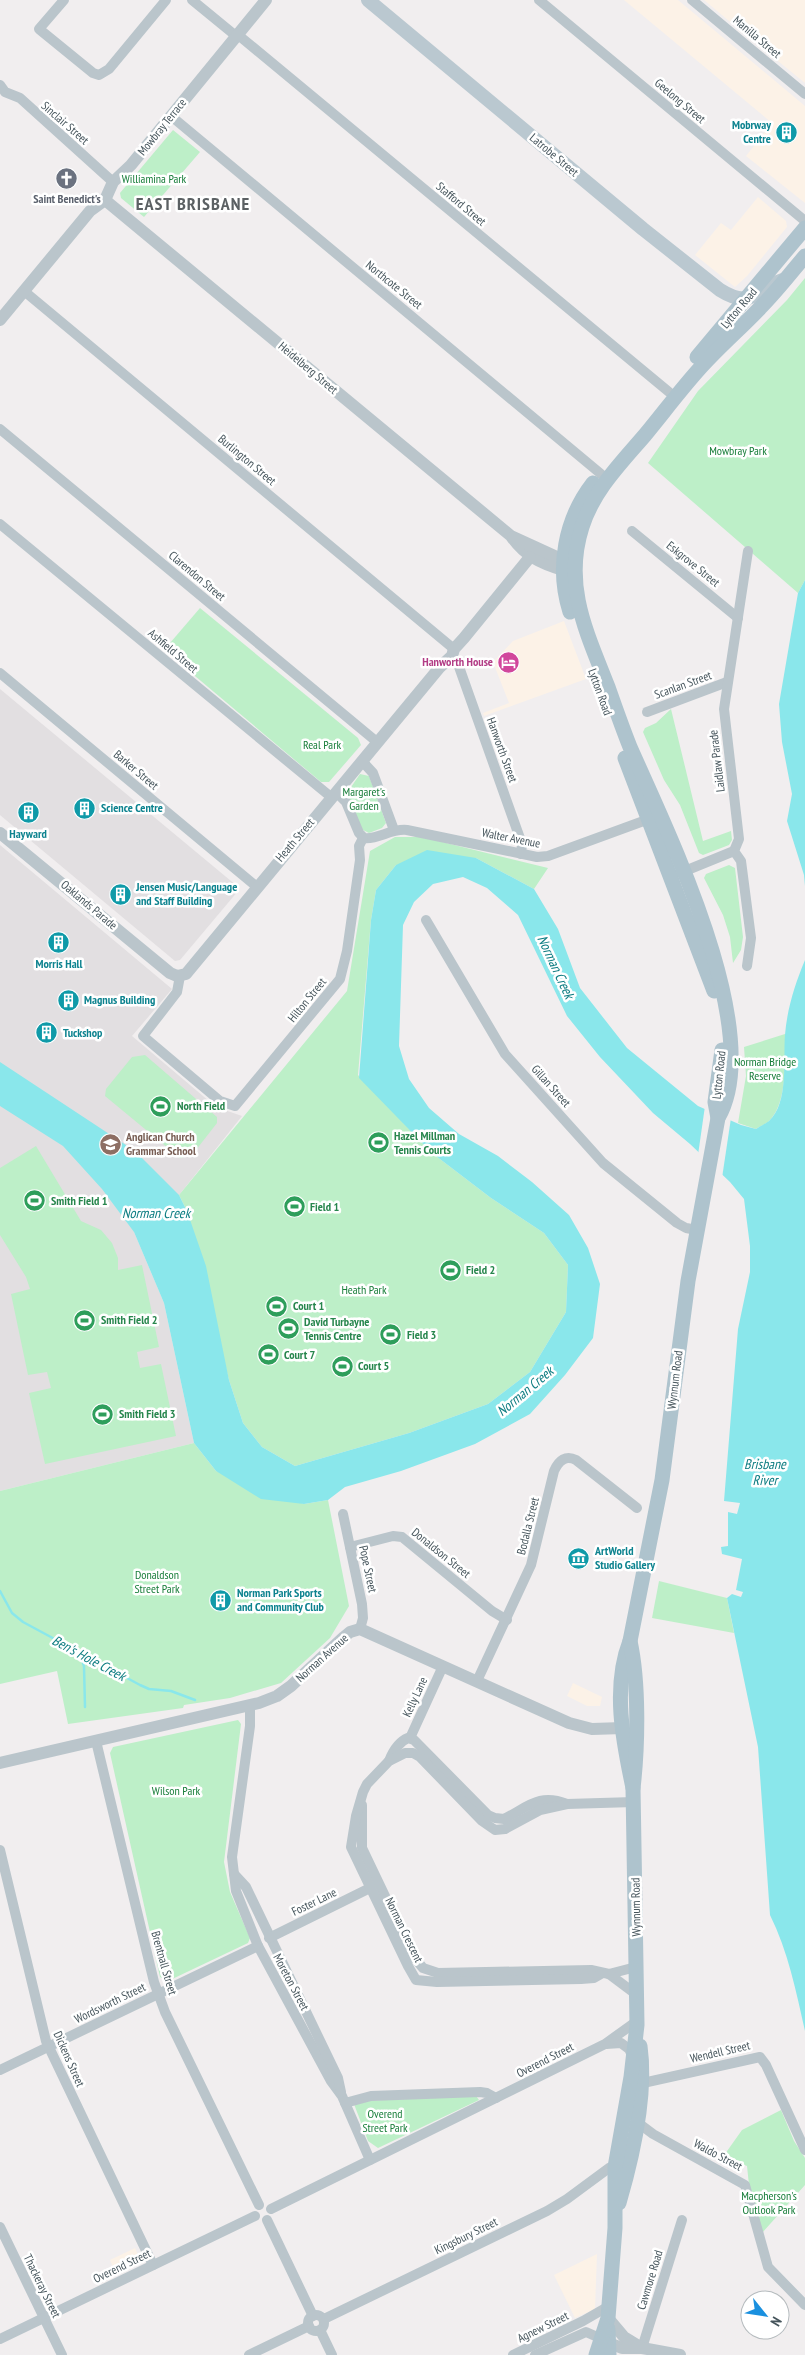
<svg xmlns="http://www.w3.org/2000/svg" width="805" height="2355" font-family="'PT Sans Narrow',sans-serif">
	<rect width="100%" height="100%" fill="#f1eeef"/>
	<g fill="#fcf2e7">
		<path d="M624 0H678L805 106V203L746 156 772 123Z"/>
		<path d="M704 0H805V83L735 26Z"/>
		<path d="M758 197 786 221 787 227 747 276 735 287 695 255 721 223 731 230Z"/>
		<path d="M564 621 586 679 484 716 483 713 509 703 493 662 513 641Z"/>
		<path d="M573 1683 602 1697 600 1706H587L567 1696Z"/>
		<path d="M135 2248 140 2259 115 2272 110 2260Z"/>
		<path d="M597 2254 595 2309 575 2318 554 2275Z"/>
	</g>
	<g fill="#e2dfe1">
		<path d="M0 689 237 886 238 891 180 960 175 961 0 815Z"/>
		<path d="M0 845 172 989 132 1036 216 1107 242 1116 179 1195 134 1232 164 1303 194 1443 0 1491Z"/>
	</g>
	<g fill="#bdefc8">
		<path d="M173 130 200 152 144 217 121 198 120 193Z"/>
		<path d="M805 278V580L798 593 648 463 698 391 787 300Z"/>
		<path d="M200 608 358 738 361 745 329 782H321L164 650Z"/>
		<path d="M671 709 703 841 731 831 732 840 729 845 703 855 699 853 680 805 664 780 643 732 645 728 656 723Z"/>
		<path d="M360 774 369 776 386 823 382 828 369 833 361 829 347 793Z"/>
		<path d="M395 837H422L548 868 534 889 476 858 396 865 376 890 371 920 358 1075 432 1153 491 1198 544 1233 568 1265 566 1312 530 1372 488 1404 409 1433 295 1466 262 1447 243 1423 229 1380 187 1211 179 1195 347 991 370 851Z"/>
		<path d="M729 865 735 868 743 937 741 950 733 963 730 937 723 915 704 878 706 874Z"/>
		<path d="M785 1034C785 1057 788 1103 769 1121 766 1124 760 1126 756 1129L738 1123 746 1076 744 1047Z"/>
		<path d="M145 1055 217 1117V1123L192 1155 180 1158 105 1096 106 1089 132 1057Z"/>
		<path d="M36 1146 81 1221 101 1230 112 1243 118 1258V1270L142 1265 159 1347 137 1352 140 1368 161 1364 176 1436 45 1464 29 1393 51 1388 47 1372 28 1375 11 1294 30 1289 26 1277 0 1235V1168Z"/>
		<path d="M194 1443 216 1471 304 1504 328 1500 349 1606 330 1638 281 1683 230 1698 184 1705 183 1708 68 1724 57 1671 0 1684V1491Z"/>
		<path d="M659 1581 727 1598 734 1633 652 1618Z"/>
		<path d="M238 1720 241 1724 224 1862 230 1892 250 1938 248 1943 168 1981 160 1977 110 1753 113 1747Z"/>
		<path d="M476 2096 479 2100 378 2148 368 2141 354 2104 361 2101Z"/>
		<path d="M781 2110 794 2141 805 2158V2185L762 2233 749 2185 747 2166 739 2163 732 2167 720 2161 742 2130Z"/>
	</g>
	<g fill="#8ae7eb">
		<path d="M805 580V886L804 875 787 821 792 794 782 742 779 704 798 593Z"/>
		<path d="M427 850 476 858 534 889 558 929 580 988 627 1048 698 1106 741 1125 756 1129C760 1126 765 1124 769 1121 789 1103 783 1059 785 1035 787 1009 795 984 805 960V2031C796 1991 788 1951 770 1915L758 1747 727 1598 732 1594 741 1597 743 1592 736 1590 742 1559 722 1554 721 1547 728 1546V1512L737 1514 740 1503 724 1501 738 1329 750 1272V1246L744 1199 730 1182 690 1144 653 1113 600 1057 567 1016 518 915 487 888 463 877 433 884 414 902 403 925 399 1046 409 1079 429 1108 459 1134 498 1156 532 1182 569 1215 588 1248 600 1284 593 1338 565 1375 530 1414 475 1444 401 1471 345 1487 328 1500 304 1504 261 1499 216 1471 194 1443 164 1303 134 1232 102 1189 63 1146 0 1106V1062L135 1151 179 1195 187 1211 206 1266 229 1380 243 1423 262 1447 295 1466 409 1433 488 1404 530 1372 566 1312 568 1265 544 1233 491 1198 432 1153 359 1078 371 920 376 890 396 865Z"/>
	</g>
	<path fill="#f1eeef" d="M705 1106 731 1118 722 1178 698 1155Z"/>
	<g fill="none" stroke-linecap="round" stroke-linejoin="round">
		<g stroke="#8ae7eb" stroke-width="2.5">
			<path d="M0 1591 12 1613 23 1622 140 1685 149 1689 171 1691 195 1700"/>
			<path d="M80 1654 84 1666 85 1707"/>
		</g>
		<g stroke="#bac5cb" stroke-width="10">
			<path d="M64 0 39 29 93 73 99 75 109 69 166 0"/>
			<path d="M192 0 236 36"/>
			<path d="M539 0 805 221"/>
			<path d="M692 0 805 94"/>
			<path d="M237 34 669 392"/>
			<path d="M0 85 5 92 20 98 113 182"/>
			<path d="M171 116 601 474"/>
			<path d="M24 291 454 649"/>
			<path d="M0 429 377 742"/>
			<path d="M0 524 331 797"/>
			<path d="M632 531 738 618"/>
			<path d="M452 656 458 664 522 844 521 854"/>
			<path d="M0 673 257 887"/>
			<path d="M647 712 727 682"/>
			<path d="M362 761 373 773 394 830"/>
			<path d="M336 792 346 802 359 833 364 838C378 840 391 828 407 830L537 857 548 856 649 819"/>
			<path d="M680 873 734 851"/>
			<path d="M426 920 505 1054 603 1163 677 1223 686 1228 697 1230"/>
			<path d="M747 966 751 938 741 861 734 851 739 839 724 709 748 551"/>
			<path d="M180 976 177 992 143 1036 220 1101 235 1106 340 979 347 951 360 860 359 846 363 838"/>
			<path d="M343 1514 362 1604 363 1618 360 1629"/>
			<path d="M350 1547 393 1536 402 1537 492 1611 507 1620"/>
			<path d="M477 1681 531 1565 554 1471C559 1460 566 1455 576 1460L637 1508"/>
			<path d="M250 1706V1726L232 1857 236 1891 258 1946 331 2081 342 2096 370 2160"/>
			<path d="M410 1738 443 1666"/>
			<path d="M96 1741 154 1982 165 2012 259 2205"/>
			<path d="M389 1761C393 1751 398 1742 408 1738L414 1740 488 1815 495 1818 504 1819C528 1807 539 1793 567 1804"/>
			<path d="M362 1805V1848L414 1957 423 1968 438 1973 591 1970 609 1974 632 1968 637 1965"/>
			<path d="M0 1850 46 2041 153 2265"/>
			<path d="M234 1874 246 1887 338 2078 341 2092"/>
			<path d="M269 1938 370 1888"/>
			<path d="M601 1974 594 1978 581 1979 437 1982 416 1980 408 1966 351 1847 356 1816 363 1792 367 1784 389 1761 405 1753H413L420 1757 482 1821 495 1830 505 1829 540 1810 567 1804 634 1802"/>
			<path d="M609 1974 637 1995"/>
			<path d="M606 2044 621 2043 629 2049 633 2057"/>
			<path d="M0 2070 258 1946"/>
			<path d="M643 2083 760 2057 766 2065 805 2150"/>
			<path d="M345 2103 371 2096 480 2092 487 2093 496 2098"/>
			<path d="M637 2122 653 2134 745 2185 768 2267 805 2305"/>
			<path d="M271 2209 605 2044 637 2021"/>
			<path d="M267 2220 313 2316"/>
			<path d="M0 2227 62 2355"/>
			<circle cx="316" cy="2323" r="8"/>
			<path d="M324 2319 547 2211 567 2199 609 2168 615 2167"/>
			<path d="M320 2330 332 2355"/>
			<path d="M0 2339 255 2216"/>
			<path d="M642 2348 682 2220"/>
			<path d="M249 2355 309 2326"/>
			<path d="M513 2355 583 2321 609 2306"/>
			<path d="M535 2355 586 2332 602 2339"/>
		</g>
		<g stroke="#bac5cb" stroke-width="12">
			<path d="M105 200 511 536C525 556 540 563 563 570"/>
			<path d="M0 320 90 211 105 200 113 182 131 165 266 0"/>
			<path d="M513 537 572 564"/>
			<path d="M0 833 170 973 177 976 186 974 440 667 452 656 454 649 464 638 530 557"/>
			<path d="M0 1763 259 1703 277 1696 291 1686 344 1637 350 1632 360 1629 569 1723 592 1729 623 1728"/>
			<path d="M608 2318 624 2337 642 2348"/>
			<path d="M609 2343 622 2348H642L680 2355"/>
		</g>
		<path stroke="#bac8d0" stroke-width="14" d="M368 0 643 229 720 290C755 312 758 285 786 279"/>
		<g stroke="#aec3cd" stroke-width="15">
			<path d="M697 357 805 228"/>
			<path d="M570 612C556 568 565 519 593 483"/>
			<path d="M625 758 714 991"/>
			<path d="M718 1118 715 1102 722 1050"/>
			<path d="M633 1788C623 1741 612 1687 630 1641L662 1480 688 1281 718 1118C767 1033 667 831 630 747 622 727 615 707 608 687 587 633 563 586 582 527 593 491 621 463 645 435 664 412 681 389 701 367 720 346 741 328 760 308 776 292 790 274 805 256"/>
			<path d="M619 2203C633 2155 647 2095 640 2046"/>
			<path d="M608 2329 609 2355"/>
			<path d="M596 2355 608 2318 615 2228V2167L631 2077 637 2025 633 1788C638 1746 639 1682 630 1641"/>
		</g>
	</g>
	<defs>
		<symbol id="building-disc" viewBox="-11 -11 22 22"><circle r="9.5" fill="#0f9aa8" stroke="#fff"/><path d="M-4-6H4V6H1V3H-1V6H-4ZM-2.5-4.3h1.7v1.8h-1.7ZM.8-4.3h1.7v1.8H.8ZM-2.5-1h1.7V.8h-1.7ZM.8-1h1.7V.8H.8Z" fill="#fff"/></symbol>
		<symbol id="church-disc" viewBox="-11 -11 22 22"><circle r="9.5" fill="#6b7280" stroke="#fff"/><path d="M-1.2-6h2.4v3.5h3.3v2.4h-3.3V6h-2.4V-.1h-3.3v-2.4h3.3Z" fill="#fff"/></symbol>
		<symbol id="hotel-disc" viewBox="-11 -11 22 22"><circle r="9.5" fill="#d1479c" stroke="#fff"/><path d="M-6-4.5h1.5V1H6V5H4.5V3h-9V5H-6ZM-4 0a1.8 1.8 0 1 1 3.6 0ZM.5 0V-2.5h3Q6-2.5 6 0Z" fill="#fff"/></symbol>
		<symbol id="stadium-disc" viewBox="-11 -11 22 22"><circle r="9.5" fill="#2e9e5b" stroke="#fff"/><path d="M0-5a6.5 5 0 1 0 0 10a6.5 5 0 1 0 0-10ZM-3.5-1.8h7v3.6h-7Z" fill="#fff"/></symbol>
		<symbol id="school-disc" viewBox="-11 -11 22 22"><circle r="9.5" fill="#8d6e63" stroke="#fff"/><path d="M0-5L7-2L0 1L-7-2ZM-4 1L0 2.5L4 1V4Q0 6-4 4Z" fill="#fff"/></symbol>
		<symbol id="museum-disc" viewBox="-11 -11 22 22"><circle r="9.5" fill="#0f9aa8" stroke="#fff"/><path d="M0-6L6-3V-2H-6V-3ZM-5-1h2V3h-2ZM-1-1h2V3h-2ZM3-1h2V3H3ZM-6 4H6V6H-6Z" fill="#fff"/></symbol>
	</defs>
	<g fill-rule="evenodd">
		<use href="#building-disc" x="774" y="120" width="25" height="25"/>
		<use href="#church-disc" x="54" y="166" width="25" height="25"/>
		<use href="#hotel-disc" x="496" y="650" width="25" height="25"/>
		<use href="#building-disc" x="72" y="796" width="25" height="25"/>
		<use href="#building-disc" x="16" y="800" width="25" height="25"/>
		<use href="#building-disc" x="108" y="882" width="25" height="25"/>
		<use href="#building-disc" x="46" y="930" width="25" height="25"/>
		<use href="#building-disc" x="56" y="988" width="25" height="25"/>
		<use href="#building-disc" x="34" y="1020" width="25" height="25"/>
		<use href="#stadium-disc" x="148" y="1094" width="25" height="25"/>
		<use href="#stadium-disc" x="366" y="1130" width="25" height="25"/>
		<use href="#school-disc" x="98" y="1132" width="25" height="25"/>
		<use href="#stadium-disc" x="22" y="1188" width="25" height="25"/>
		<use href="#stadium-disc" x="282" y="1194" width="25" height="25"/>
		<use href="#stadium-disc" x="438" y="1258" width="25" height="25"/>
		<use href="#stadium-disc" x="264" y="1294" width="25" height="25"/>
		<use href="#stadium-disc" x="72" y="1308" width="25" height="25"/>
		<use href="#stadium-disc" x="276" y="1316" width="25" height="25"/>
		<use href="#stadium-disc" x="378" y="1322" width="25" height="25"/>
		<use href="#stadium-disc" x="256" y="1342" width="25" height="25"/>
		<use href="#stadium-disc" x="330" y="1354" width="25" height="25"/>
		<use href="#stadium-disc" x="90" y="1402" width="25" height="25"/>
		<use href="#museum-disc" x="566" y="1546" width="25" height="25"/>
		<use href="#building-disc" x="208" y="1588" width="25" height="25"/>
	</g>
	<g text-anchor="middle" stroke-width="5" stroke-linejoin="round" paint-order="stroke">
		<g font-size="12" fill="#46555c" stroke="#fff">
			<text transform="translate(757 37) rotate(40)" y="4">Manilla Street</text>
			<text transform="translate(680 101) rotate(40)" y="4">Geelong Street</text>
			<text transform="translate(65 123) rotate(41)" y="4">Sinclair Street</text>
			<text transform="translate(162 127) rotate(-51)" y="4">Mowbray Terrace</text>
			<text transform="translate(554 155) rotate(40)" y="4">Latrobe Street</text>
			<text transform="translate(461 204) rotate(40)" y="4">Stafford Street</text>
			<text transform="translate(394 285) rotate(39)" y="4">Northcote Street</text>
			<text transform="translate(739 308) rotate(-50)" y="4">Lytton Road</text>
			<text transform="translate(308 368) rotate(40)" y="4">Heidelberg Street</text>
			<text transform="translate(247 460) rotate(40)" y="4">Burlington Street</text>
			<text transform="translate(693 564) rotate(39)" y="4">Eskgrove Street</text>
			<text transform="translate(197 576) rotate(40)" y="4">Clarendon Street</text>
			<text transform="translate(173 651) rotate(40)" y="4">Ashfield Street</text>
			<text transform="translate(683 685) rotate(-20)" y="4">Scanlan Street</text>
			<text transform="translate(600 692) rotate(70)" y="4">Lytton Road</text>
			<text transform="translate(502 750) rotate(70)" y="4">Hanworth Street</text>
			<text transform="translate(717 761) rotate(-97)" y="4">Laidlaw Parade</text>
			<text transform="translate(136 770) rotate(40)" y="4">Barker Street</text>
			<text transform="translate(511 838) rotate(11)" y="4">Walter Avenue</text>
			<text transform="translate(295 840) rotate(-50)" y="4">Heath Street</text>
			<text transform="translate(89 905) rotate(40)" y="4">Oaklands Parade</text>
			<text transform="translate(307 1000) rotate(-51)" y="4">Hilton Street</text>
			<text transform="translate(719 1075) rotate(-84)" y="4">Lytton Road</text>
			<text transform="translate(551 1086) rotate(48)" y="4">Gillan Street</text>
			<text transform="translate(675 1380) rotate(-83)" y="4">Wynnum Road</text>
			<text transform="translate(528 1526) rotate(-76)" y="4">Bodalla Street</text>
			<text transform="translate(441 1553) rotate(39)" y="4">Donaldson Street</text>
			<text transform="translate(368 1569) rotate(78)" y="4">Pope Street</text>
			<text transform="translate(322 1658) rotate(-42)" y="4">Norman Avenue</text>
			<text transform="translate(415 1697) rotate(-65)" y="4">Kelly Lane</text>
			<text transform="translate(314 1902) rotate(-26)" y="4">Foster Lane</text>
			<text transform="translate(636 1907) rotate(-91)" y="4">Wynnum Road</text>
			<text transform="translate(404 1930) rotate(64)" y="4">Norman Crescent</text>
			<text transform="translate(164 1963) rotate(74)" y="4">Brentnall Street</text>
			<text transform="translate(291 1982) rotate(62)" y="4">Moreton Street</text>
			<text transform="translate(110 2003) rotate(-26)" y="4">Wordsworth Street</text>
			<text transform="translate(720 2052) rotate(-13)" y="4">Wendell Street</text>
			<text transform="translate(69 2059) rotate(66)" y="4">Dickens Street</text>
			<text transform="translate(545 2060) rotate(-27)" y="4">Overend Street</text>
			<text transform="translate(718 2155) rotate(28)" y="4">Waldo Street</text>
			<text transform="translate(466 2236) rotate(-26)" y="4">Kingsbury Street</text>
			<text transform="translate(122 2266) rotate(-26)" y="4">Overend Street</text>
			<text transform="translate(650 2280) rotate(-73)" y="4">Cawmore Road</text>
			<text transform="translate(42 2286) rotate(64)" y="4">Thackeray Street</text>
			<text transform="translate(543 2327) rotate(-26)" y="4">Agnew Street</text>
		</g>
		<g font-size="12" font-weight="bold" fill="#0d838f" stroke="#fff" text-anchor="start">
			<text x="771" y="129" text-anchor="end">Mobrway<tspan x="771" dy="14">Centre</tspan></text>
			<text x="101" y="812">Science Centre</text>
			<text x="28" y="838" text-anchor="middle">Hayward</text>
			<text x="136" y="891">Jensen Music/Language<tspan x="136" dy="14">and Staff Building</tspan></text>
			<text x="59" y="968" text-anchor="middle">Morris Hall</text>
			<text x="84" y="1004">Magnus Building</text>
			<text x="63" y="1037">Tuckshop</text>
			<text x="595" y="1555">ArtWorld<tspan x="595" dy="14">Studio Gallery</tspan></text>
			<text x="237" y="1597">Norman Park Sports<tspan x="237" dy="14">and Community Club</tspan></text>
		</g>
		<g font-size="12" fill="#177d39" stroke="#fff">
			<text x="154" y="183">Williamina Park</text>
			<text x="738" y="455">Mowbray Park</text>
			<text x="322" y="749">Real Park</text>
			<text x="364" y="796">Margaret's<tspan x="364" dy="14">Garden</tspan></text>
			<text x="765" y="1066">Norman Bridge<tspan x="765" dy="14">Reserve</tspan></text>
			<text x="364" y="1294">Heath Park</text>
			<text x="157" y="1579">Donaldson<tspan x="157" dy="14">Street Park</tspan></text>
			<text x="176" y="1795">Wilson Park</text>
			<text x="385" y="2118">Overend<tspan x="385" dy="14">Street Park</tspan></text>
			<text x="769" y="2200">Macpherson's<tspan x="769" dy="14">Outlook Park</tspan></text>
		</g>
		<g font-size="12" font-weight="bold" fill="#5b616d" stroke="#fff">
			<text x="67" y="203">Saint Benedict's</text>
		</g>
		<g font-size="12" font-weight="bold" fill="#b23c85" stroke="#fff" text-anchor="end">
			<text x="493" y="666">Hanworth House</text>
		</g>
		<g font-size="12" font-weight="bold" fill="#27864d" stroke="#fff" text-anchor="start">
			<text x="177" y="1110">North Field</text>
			<text x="394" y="1140">Hazel Millman<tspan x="394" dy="14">Tennis Courts</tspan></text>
			<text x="51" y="1205">Smith Field 1</text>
			<text x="310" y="1211">Field 1</text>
			<text x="466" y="1274">Field 2</text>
			<text x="293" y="1310">Court 1</text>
			<text x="101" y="1324">Smith Field 2</text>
			<text x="304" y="1326">David Turbayne<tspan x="304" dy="14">Tennis Centre</tspan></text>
			<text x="407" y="1339">Field 3</text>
			<text x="284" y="1359">Court 7</text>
			<text x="358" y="1370">Court 5</text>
			<text x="119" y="1418">Smith Field 3</text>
		</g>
		<g font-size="12" font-weight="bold" fill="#785e54" stroke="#fff" text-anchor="start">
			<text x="126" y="1141">Anglican Church<tspan x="126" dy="14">Grammar School</tspan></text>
		</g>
		<g font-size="14" font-style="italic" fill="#0e7d82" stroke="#fff">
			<text transform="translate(556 967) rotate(65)" y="5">Norman Creek</text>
			<text x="156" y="1218">Norman Creek</text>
			<text transform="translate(525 1391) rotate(-40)" y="5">Norman Creek</text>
			<text x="765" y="1469">Brisbane<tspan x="765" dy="16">River</tspan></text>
			<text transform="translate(89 1658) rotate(28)" y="5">Ben's Hole Creek</text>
		</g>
		<g font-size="18" font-weight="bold" letter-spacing="1" fill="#5b6063" stroke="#fff">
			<text x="193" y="210">EAST BRISBANE</text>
		</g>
	</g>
	<g transform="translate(765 2315) rotate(120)"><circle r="24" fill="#ffffff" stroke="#b5bbbe"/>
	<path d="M0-4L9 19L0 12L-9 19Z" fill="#1a90df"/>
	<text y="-8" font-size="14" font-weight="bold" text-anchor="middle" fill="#46555c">N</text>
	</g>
</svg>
